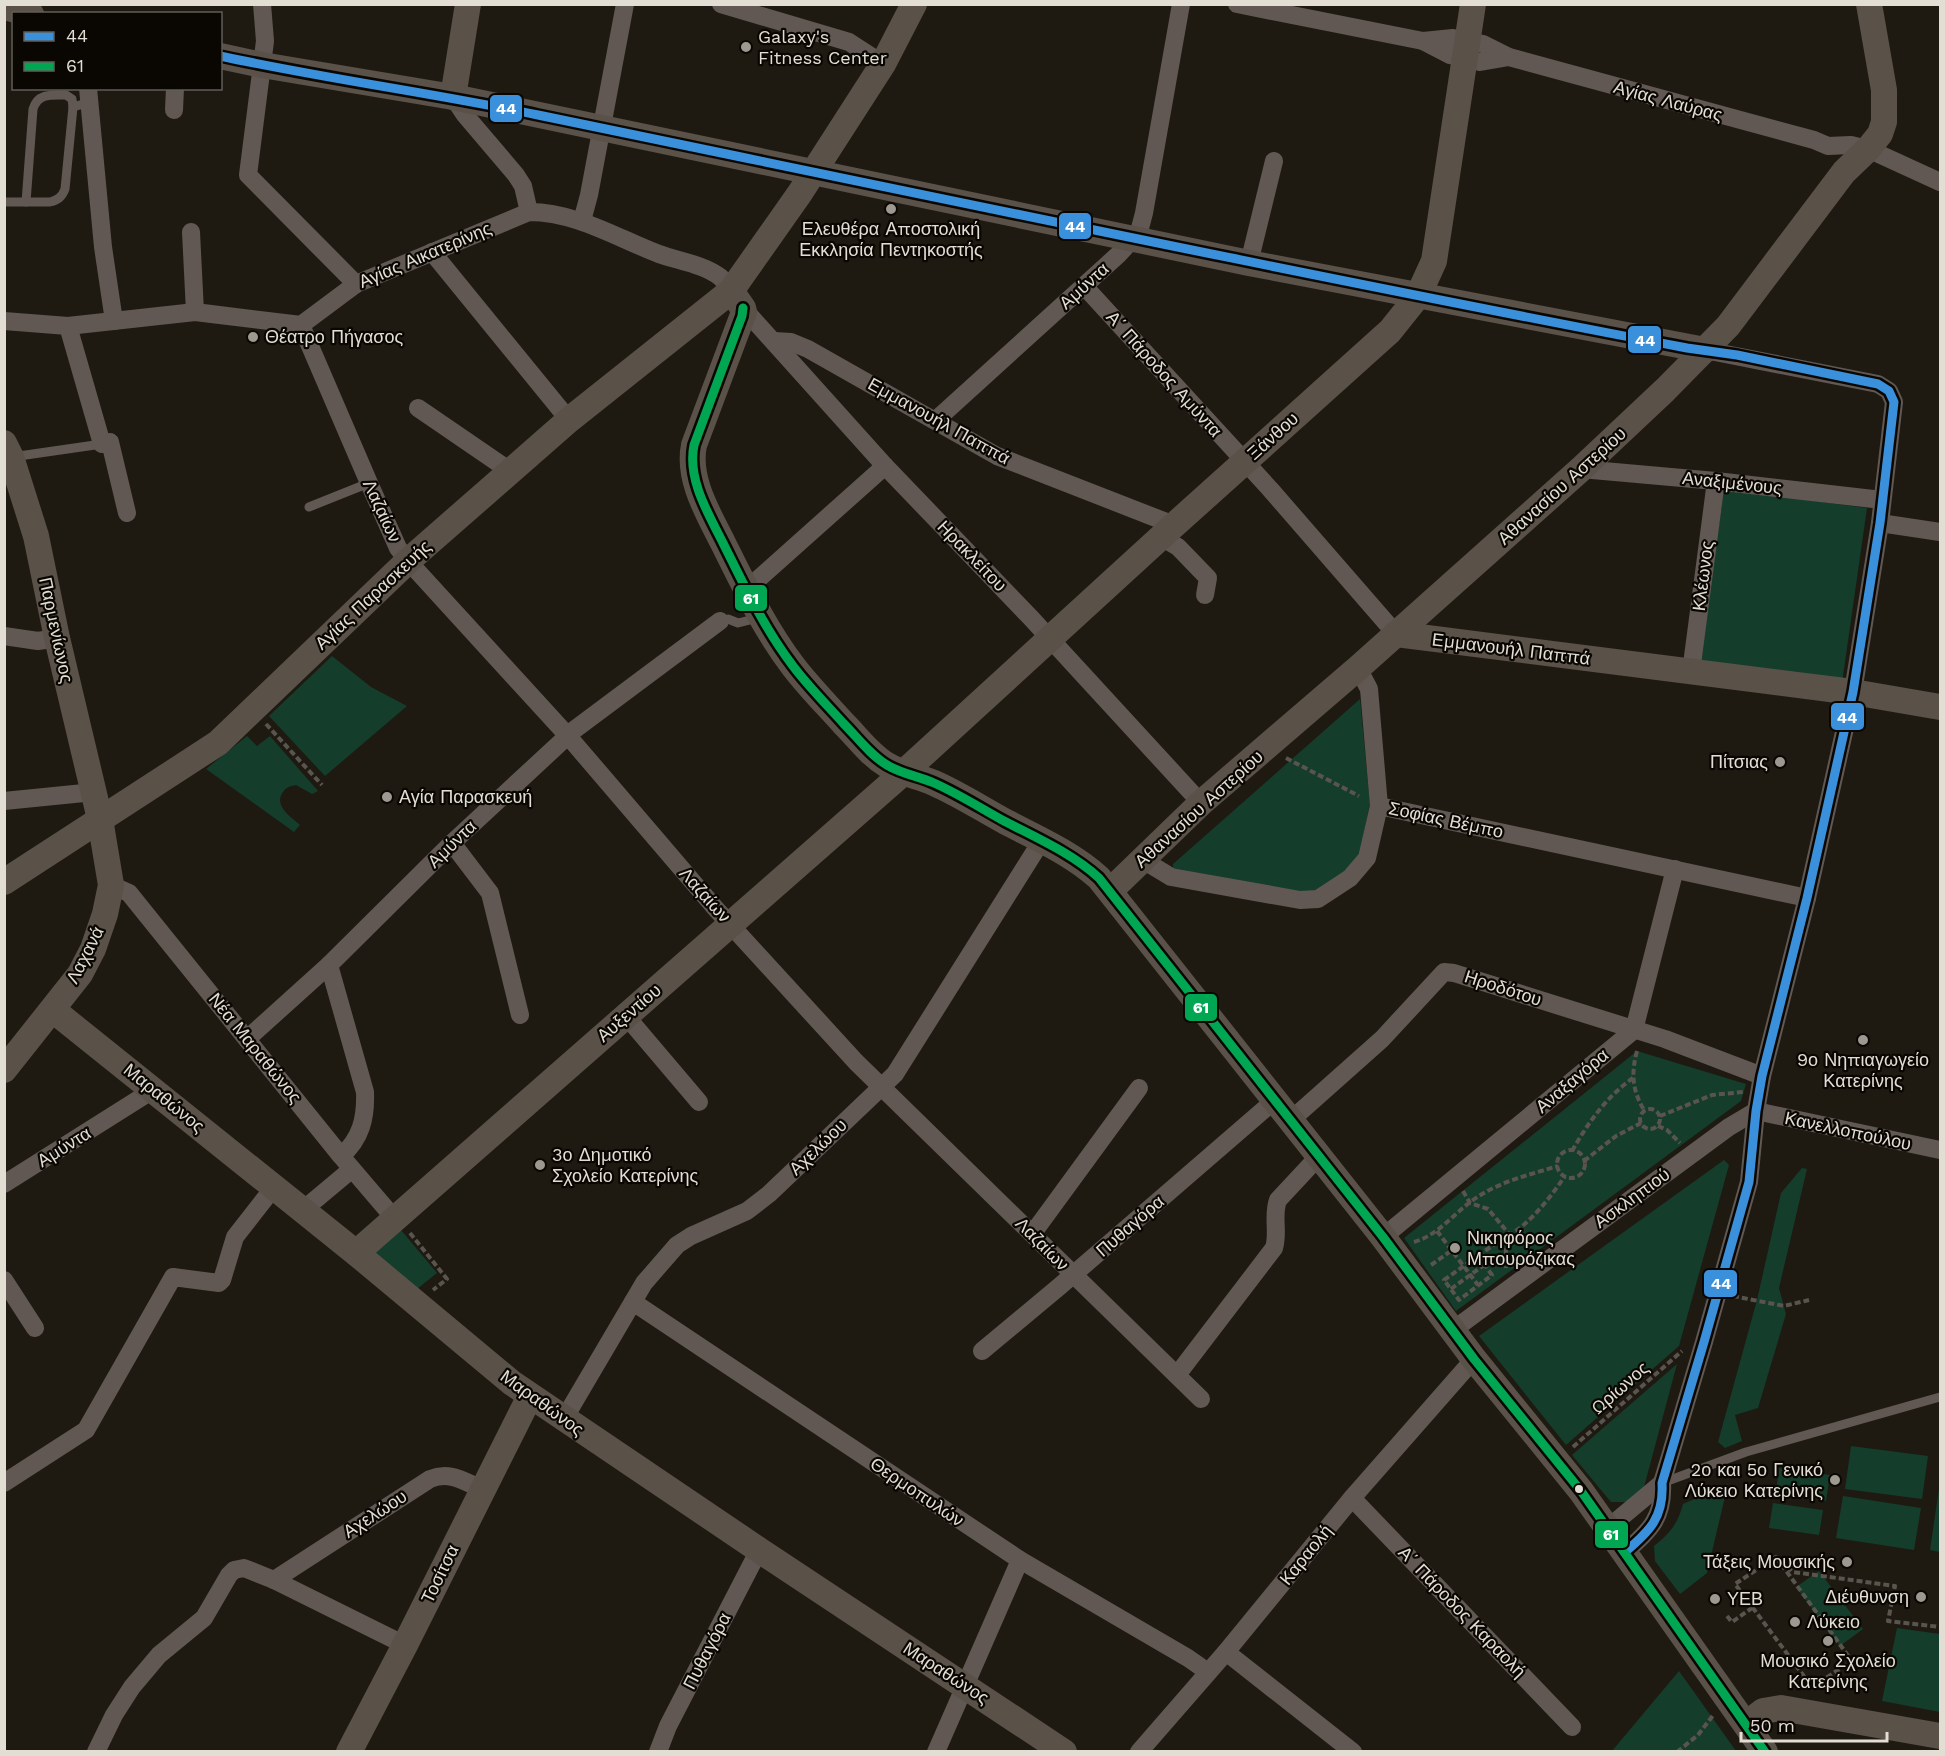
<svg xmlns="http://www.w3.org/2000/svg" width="1945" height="1756" font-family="'Work Sans',sans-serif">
	<rect width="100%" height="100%" fill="#1e1a12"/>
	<g fill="#143d2b">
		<path d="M1724 489 1867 508 1842 683 1700 664Z"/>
		<path d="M332 656 371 687 407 706 325 776 269 716Z"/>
		<path d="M1360 699 1370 804 1359 856 1353 868 1307 900 1173 871V864Z"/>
		<path d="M247 736 257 746 270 736 318 791 312 794 296 785C291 786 286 787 283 792 273 806 291 817 300 825L294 832 206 769Z"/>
		<path d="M1637 1051 1746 1084 1741 1101 1456 1311 1404 1238Z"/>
		<path d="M1724 1160 1729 1165 1679 1346 1566 1445 1479 1336Z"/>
		<path d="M1802 1168 1807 1169 1779 1288 1786 1314 1758 1408 1735 1415 1742 1441 1725 1448 1718 1442 1757 1300 1781 1193Z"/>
		<path d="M401 1230 437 1273 417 1289 374 1252Z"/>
		<path d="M1677 1364 1644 1487 1626 1502H1611L1572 1455Z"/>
		<path d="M1851 1446 1928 1456 1922 1499 1845 1489Z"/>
		<path d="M1779 1468 1830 1475 1826 1501 1776 1493Z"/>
		<path d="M1940 1482V1552L1930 1550Z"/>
		<path d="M1728 1484 1707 1573 1680 1594 1655 1561 1654 1546C1671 1532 1677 1525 1683 1504Z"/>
		<path d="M1843 1496 1921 1508 1914 1550 1836 1538Z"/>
		<path d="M1773 1503 1823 1510 1819 1535 1769 1528Z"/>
		<path d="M1819 1571 1863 1629 1840 1646 1796 1587Z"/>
		<path d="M1897 1628 1940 1634V1712L1882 1701Z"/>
		<path d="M1679 1671 1736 1751H1612Z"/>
	</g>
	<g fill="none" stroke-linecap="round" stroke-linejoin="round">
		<g stroke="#5a544f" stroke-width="4" stroke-dasharray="6 3" stroke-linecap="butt">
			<path d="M266 724 322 785"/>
			<path d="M1286 758 1359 796"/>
			<path d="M1637 1051C1631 1073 1632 1090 1644 1110"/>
			<circle cx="1650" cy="1119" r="10"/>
			<path d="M1660 1116 1712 1095 1743 1092"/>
			<path d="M1658 1126 1667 1130 1680 1143"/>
			<circle cx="1571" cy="1164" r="14"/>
			<path d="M1572 1151C1588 1123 1606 1097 1633 1078"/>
			<path d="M1584 1161 1616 1136 1641 1123"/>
			<path d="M1463 1191 1470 1203 1488 1209 1510 1235 1506 1249V1268"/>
			<path d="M1437 1231 1478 1285"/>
			<path d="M410 1233 447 1279 433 1290"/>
			<path d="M1414 1242C1441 1234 1456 1210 1479 1196 1502 1181 1532 1174 1558 1166"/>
			<path d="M1478 1256 1492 1275 1459 1300 1444 1280Z"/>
			<path d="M1478 1256C1488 1248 1499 1242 1510 1235 1532 1221 1550 1198 1565 1176"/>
			<path d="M1431 1265 1455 1248"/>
			<path d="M1451 1289 1484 1265"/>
			<path d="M1733 1296 1784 1306 1809 1300"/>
			<path d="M1573 1447 1682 1351"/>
			<path d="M1776 1557 1852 1661 1812 1687 1735 1584 1776 1557 1793 1572 1895 1586 1888 1621 1940 1627"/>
			<path d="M1727 1616 1732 1622 1752 1608"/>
			<path d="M1677 1752 1698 1735 1714 1714"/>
		</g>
		<g stroke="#615853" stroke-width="9">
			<path d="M4 202H50C58 200 62 197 65 189L73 107 90 102"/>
			<path d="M26 202 33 109C38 93 51 95 66 95L72 99 73 107"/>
			<path d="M12 457 102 444"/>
			<path d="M309 507 369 483"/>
			<path d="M720 621 728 619 738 623 758 618"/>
			<path d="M1662 1483 1746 1452 1940 1397"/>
		</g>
		<g stroke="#615853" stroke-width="18">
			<path d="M262 4 265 41 248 175 356 284"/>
			<path d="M721 4 849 42 883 64"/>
			<path d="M1237 4 1423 41 1453 38 1483 44 1509 57 1814 140 1828 146 1851 145 1868 149 1940 182"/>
			<path d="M1423 41 1450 55 1480 62 1509 57"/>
			<path d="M88 88 103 247 114 321"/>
			<path d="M453 97 465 115 516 175 523 186 529 212"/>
			<path d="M174 110 175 88"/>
			<path d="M582 221 589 195 625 4"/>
			<path d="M191 232 195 312"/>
			<path d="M432 252 569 420"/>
			<path d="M1249 263 1274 161"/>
			<path d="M1084 286 1270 489 1396 634"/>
			<path d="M743 308 885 466 1031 618 1201 803"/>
			<path d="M4 321 68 326 195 312 301 325 356 284 529 212C576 212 617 238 659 254 678 261 703 264 720 277 724 280 727 287 731 291"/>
			<path d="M301 325 369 483 398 548 408 561 568 736 716 909 856 1062 1201 1399"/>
			<path d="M68 326 102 444 110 442 127 513"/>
			<path d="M774 341 791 342 808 349 997 456 1174 525"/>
			<path d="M418 408 510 471"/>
			<path d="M936 420 1119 254 1139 232 1144 213 1181 4"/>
			<path d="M1581 469 1716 481 1882 500"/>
			<path d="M1880 523 1940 532"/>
			<path d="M1161 537 1178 547 1208 578 1205 595"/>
			<path d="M746 590 885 466"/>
			<path d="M4 636 38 641 57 638"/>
			<path d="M1358 668 1369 689 1379 806"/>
			<path d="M1691 672 1716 481"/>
			<path d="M4 801 94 792"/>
			<path d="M452 843 490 893 520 1015"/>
			<path d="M1143 860 1171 877 1300 900 1318 899 1350 878 1367 858 1379 806 1807 898"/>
			<path d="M111 885 129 893 341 1156 394 1218"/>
			<path d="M329 965 365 1092C366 1118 361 1139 341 1156"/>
			<path d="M626 1016 699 1102"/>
			<path d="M247 1039 329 965 452 843 574 730 720 621"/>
			<path d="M1291 1120 1382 1039 1444 972 1454 973 1665 1039 1762 1076"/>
			<path d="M4 1184 153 1090"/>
			<path d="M303 1210 352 1169"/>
			<path d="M1033 1233 1139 1088"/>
			<path d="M1383 1237 1634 1030 1675 869"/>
			<path d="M4 1280 35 1328"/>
			<path d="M633 1302 1020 1560 1188 1658 1208 1672"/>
			<path d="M1453 1330 1729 1127 1756 1111 1940 1150"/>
			<path d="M982 1351 1060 1286 1275 1100"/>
			<path d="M1177 1375 1274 1248C1279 1232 1272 1216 1278 1200L1319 1156"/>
			<path d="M564 1419 644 1283 677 1245 691 1236 747 1211 769 1194 895 1074 1042 840"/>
			<path d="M4 1483 86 1430 173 1277 219 1283 222 1280 235 1237 274 1187"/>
			<path d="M1352 1498 1572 1727"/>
			<path d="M1607 1529 1662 1483"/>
			<path d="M1625 1552C1650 1531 1664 1517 1662 1483L1704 1342 1749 1182 1756 1111 1762 1076 1807 898 1853 692 1880 523 1894 402 1889 391 1878 384 1705 350"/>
			<path d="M274 1580 430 1479C450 1471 463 1481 482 1489"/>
			<path d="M1226 1652 1353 1752"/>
			<path d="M96 1752 114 1715 132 1687 159 1655 204 1618 229 1575 234 1570 244 1568 274 1580 405 1645"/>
			<path d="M658 1752 668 1726 759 1550"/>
			<path d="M936 1752 1020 1560"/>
			<path d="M1139 1752 1226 1652 1352 1498 1474 1359"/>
		</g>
		<g stroke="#5a5149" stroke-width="26">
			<path d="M4 7 31 14"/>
			<path d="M220 56 262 65 453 97 1249 263 1705 350"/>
			<path d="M453 97 468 4"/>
			<path d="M731 291 743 308 744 312 694 445C687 479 708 513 723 543 744 585 764 628 793 666 808 686 827 705 844 724 858 738 870 755 887 765 902 774 918 776 934 783 959 794 982 809 1006 822 1037 838 1073 854 1099 878L1383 1237 1474 1359 1581 1491 1765 1752"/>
			<path d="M4 443 11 457 36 536 57 638 100 819 111 885 105 914 93 949 80 974 4 1070"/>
			<path d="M1396 634 1853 692 1940 707"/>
			<path d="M4 882 218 743 408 561 569 420 731 291 800 193 883 64 914 4"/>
			<path d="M1110 891 1201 803 1358 668 1581 469 1665 390 1728 326 1844 172 1868 149 1880 134 1884 122V90L1869 4"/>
			<path d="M53 1010 356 1253 512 1383 759 1550 1064 1752"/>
			<path d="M356 1253 903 773 1161 537 1390 331 1418 296 1434 261 1473 4"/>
			<path d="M1746 1724 1763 1711 1781 1708 1940 1736"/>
			<path d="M349 1752 405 1645 530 1396"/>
		</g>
		<defs>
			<path id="bus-1" d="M220 56C326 79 433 93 538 115 921 194 1304 275 1687 348L1737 355 1878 384 1889 391 1894 402 1880 523 1853 692 1807 898 1762 1076 1756 1111 1749 1182 1704 1342 1662 1483C1664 1517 1650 1531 1625 1552"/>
			<path id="bus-2" d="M743 308 742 316 694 445C687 479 708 513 723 543 744 585 764 628 793 666 808 686 827 705 844 724 858 738 870 755 887 765 902 774 918 776 934 783 959 794 982 809 1006 822 1037 838 1073 854 1099 878L1383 1237 1474 1359 1581 1491 1765 1752"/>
		</defs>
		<use href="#bus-1" stroke="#0a0703" stroke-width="14"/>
		<use href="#bus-2" stroke="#0a0703" stroke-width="14"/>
		<use href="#bus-1" stroke="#3a90db" stroke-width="9"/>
		<use href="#bus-2" stroke="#00a651" stroke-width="9"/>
	</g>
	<g fill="#9e9990" stroke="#0a0703" stroke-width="2">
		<circle cx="746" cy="47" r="6"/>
		<circle cx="891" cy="209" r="6"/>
		<circle cx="253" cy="337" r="6"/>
		<circle cx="1780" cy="762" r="6"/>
		<circle cx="387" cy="797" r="6"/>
		<circle cx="1863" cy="1040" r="6"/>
		<circle cx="540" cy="1165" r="6"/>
		<circle cx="1455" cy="1248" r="6"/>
		<circle cx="1835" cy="1480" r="6"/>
		<circle cx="1847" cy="1562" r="6"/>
		<circle cx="1921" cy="1597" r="6"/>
		<circle cx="1715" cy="1599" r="6"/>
		<circle cx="1795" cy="1622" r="6"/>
		<circle cx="1828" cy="1641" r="6"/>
	</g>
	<circle fill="#e3ded4" stroke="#0a0703" stroke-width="2" cx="1579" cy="1489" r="5"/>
	<g text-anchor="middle" stroke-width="4.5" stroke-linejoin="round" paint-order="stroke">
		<g font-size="18" fill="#e3ded4" stroke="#0a0703" text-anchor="start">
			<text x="758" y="43">Galaxy's<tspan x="758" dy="21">Fitness Center</tspan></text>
			<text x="891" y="235" text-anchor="middle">Ελευθέρα Αποστολική<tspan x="891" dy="21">Εκκλησία Πεντηκοστής</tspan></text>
			<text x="265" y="343">Θέατρο Πήγασος</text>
			<text x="1768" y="768" text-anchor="end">Πίτσιας</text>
			<text x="399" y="803">Αγία Παρασκευή</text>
			<text x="1863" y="1066" text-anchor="middle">9ο Νηπιαγωγείο<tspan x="1863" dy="21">Κατερίνης</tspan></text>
			<text x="552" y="1161">3ο Δημοτικό<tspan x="552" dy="21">Σχολείο Κατερίνης</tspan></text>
			<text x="1467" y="1244">Νικηφόρος<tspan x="1467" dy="21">Μπουρόζικας</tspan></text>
			<text x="1823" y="1476" text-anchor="end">2ο και 5ο Γενικό<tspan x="1823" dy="21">Λύκειο Κατερίνης</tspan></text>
			<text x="1835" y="1568" text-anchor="end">Τάξεις Μουσικής</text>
			<text x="1909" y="1603" text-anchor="end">Διέυθυνση</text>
			<text x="1727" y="1605">ΥΕΒ</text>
			<text x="1807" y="1628">Λύκειο</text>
			<text x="1828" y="1667" text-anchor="middle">Μουσικό Σχολείο<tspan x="1828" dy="21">Κατερίνης</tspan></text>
		</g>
		<g font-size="18" fill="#e3ded4" stroke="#0a0703">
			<text transform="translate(1668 101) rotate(15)" y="6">Αγίας Λαύρας</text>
			<text transform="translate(425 255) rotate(-23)" y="6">Αγίας Αικατερίνης</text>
			<text transform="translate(1084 286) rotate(-42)" y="6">Αμύντα</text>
			<text transform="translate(1164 374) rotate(48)" y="6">Α΄ Πάροδος Αμύντα</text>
			<text transform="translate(939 421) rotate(29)" y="6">Εμμανουήλ Παππά</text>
			<text transform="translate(1273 436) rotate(-42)" y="6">Ξάνθου</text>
			<text transform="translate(1732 483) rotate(6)" y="6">Αναξιμένους</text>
			<text transform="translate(1562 486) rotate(-42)" y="6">Αθανασίου Αστερίου</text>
			<text transform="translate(382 511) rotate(65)" y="6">Λαζαίων</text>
			<text transform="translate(972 556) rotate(46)" y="6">Ηρακλείτου</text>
			<text transform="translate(1703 576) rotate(-83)" y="6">Κλέωνος</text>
			<text transform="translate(373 595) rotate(-43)" y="6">Αγίας Παρασκευής</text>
			<text transform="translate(56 630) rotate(78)" y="6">Παρμενίωνος</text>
			<text transform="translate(1511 649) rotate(7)" y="6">Εμμανουήλ Παππά</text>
			<text transform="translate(1199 809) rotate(-42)" y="6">Αθανασίου Αστερίου</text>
			<text transform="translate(1446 820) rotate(12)" y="6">Σοφίας Βέμπο</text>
			<text transform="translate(452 844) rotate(-44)" y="6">Αμύντα</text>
			<text transform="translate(705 895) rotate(48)" y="6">Λαζαίων</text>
			<text transform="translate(85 955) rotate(-63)" y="6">Λαχανά</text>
			<text transform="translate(1503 988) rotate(18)" y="6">Ηροδότου</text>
			<text transform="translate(629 1013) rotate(-41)" y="6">Αυξεντίου</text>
			<text transform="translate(255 1048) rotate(51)" y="6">Νέα Μαραθώνος</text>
			<text transform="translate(1572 1081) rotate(-40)" y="6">Αναξαγόρα</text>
			<text transform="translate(164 1098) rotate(39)" y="6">Μαραθώνος</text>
			<text transform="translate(1848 1131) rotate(12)" y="6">Κανελλοπούλου</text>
			<text transform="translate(64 1147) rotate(-32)" y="6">Αμύντα</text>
			<text transform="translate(818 1147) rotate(-44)" y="6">Αχελώου</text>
			<text transform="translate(1632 1198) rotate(-36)" y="6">Ασκληπιού</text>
			<text transform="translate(1130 1226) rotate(-41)" y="6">Πυθαγόρα</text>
			<text transform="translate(1042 1244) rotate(45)" y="6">Λαζαίων</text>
			<text transform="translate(1620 1388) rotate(-41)" y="6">Ωρίωνος</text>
			<text transform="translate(542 1403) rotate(36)" y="6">Μαραθώνος</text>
			<text transform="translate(917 1492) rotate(34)" y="6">Θερμοπυλών</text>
			<text transform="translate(375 1514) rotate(-33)" y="6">Αχελώου</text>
			<text transform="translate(1306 1555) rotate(-51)" y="6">Καραολή</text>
			<text transform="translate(440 1574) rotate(-64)" y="6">Τοσίτσα</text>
			<text transform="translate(1462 1612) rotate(46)" y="6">Α΄ Πάροδος Καραολή</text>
			<text transform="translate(707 1651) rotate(-63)" y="6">Πυθαγόρα</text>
			<text transform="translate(946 1673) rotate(33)" y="6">Μαραθώνος</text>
		</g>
	</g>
	<g stroke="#0a0703" stroke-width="2">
		<rect x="489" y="94" width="34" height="29" rx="6" fill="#3a90db"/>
		<rect x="1058" y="212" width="34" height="28" rx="6" fill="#3a90db"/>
		<rect x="1627" y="325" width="35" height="29" rx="6" fill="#3a90db"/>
		<rect x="734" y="584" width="34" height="28" rx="6" fill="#00a651"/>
		<rect x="1830" y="702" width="35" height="29" rx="6" fill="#3a90db"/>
		<rect x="1184" y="993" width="34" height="29" rx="6" fill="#00a651"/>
		<rect x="1703" y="1269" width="35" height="29" rx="6" fill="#3a90db"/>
		<rect x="1594" y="1520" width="35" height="29" rx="6" fill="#00a651"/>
	</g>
	<g font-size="16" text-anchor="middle" font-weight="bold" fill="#fff">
		<text x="506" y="114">44</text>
		<text x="1075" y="232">44</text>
		<text x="1645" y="346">44</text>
		<text x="751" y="604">61</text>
		<text x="1847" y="723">44</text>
		<text x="1201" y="1013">61</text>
		<text x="1721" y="1289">44</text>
		<text x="1611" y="1540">61</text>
	</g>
	<rect width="1945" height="1756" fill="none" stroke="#e3ded4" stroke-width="12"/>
	<rect x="12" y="12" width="210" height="78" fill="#0a0703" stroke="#615d57" stroke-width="1.5"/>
	<rect x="24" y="32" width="30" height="9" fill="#3a90db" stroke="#615d57" stroke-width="1.5"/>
	<text x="66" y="42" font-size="18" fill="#e3ded4">44</text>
	<rect x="24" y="62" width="30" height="9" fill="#00a651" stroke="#615d57" stroke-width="1.5"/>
	<text x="66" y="72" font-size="18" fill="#e3ded4">61</text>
	<path d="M1741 1732v9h146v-9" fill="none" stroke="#e3ded4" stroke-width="3"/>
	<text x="1750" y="1732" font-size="18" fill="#e3ded4" stroke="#0a0703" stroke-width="4.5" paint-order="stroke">50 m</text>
</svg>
